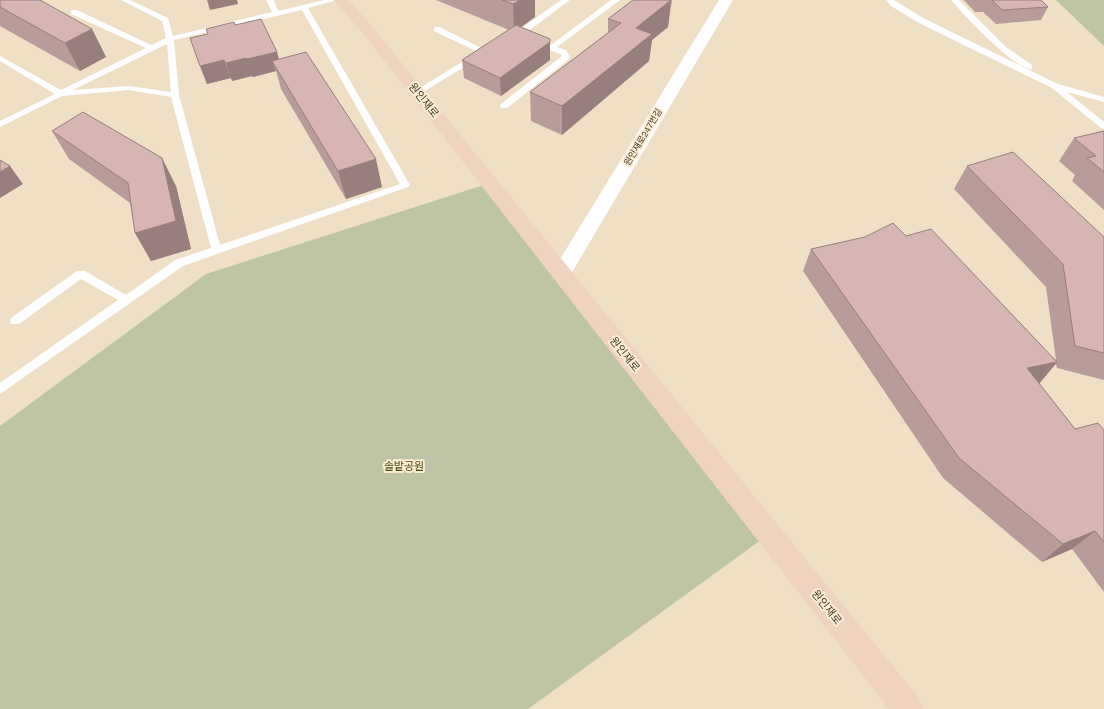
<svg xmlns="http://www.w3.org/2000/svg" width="1104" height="709" font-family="'Work Sans','Noto Sans KR',sans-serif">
	<rect width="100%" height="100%" fill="#efe0c5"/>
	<g fill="#bfc4a7">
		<path d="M1056 0H1104V46Z"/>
		<path d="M490 183 769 534 528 709H0V426L206 274Z"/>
	</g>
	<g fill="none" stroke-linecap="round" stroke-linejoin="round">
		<g fill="#fff" fill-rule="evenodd">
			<path d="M121 0H130L168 18 173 36 272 12 266 0H274L278 11 324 0H337L308 8 410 185 408 187 183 266 0 394V383L118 300 81 279 19 324H11L10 321 11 318 77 271H85L126 295 175 260 211 248 171 97 129 90 62 96 0 127V121L55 94 0 61V56L61 90 146 48 71 14V10H77L151 45 166 38 162 21ZM302 10 400 184 220 245 179 95 174 40ZM167 44 171 92 129 86 73 90Z"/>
			<path d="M561 0H570L518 39H512V35Z"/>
			<path d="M611 0H620L557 47 566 50 570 57 569 59 507 108H501L500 106 501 104 562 56 560 54 533 44V40H539L551 45Z"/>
			<path d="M886 0H894L923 18 1058 84 1104 97V102L1067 92 1104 122V129L1101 128 1052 88 917 22 891 6Z"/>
			<path d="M951 0H959L1006 47 1032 65V69C1017 72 962 13 951 0Z"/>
			<path d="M434 27H440L489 52 485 54H482L434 31Z"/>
			<path d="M472 56H478L479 58 420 94H417L413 92Z"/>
		</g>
		<path fill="#fff" fill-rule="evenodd" d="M719 0H733L568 279 561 281 554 279 551 274 554 269Z"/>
		<path fill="#f0d2c1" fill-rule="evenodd" d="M334 0H349L375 30 919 698 923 709H889L365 36Z"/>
	</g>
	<g fill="#b89c99">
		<path d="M0 0 92 29 106 57 80 71 0 26Z"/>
		<path d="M436 0H535V17L521 27 550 39V60L501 96 464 78 462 60 509 30Z"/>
		<path d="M633 0H672L668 27 652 40 649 61 562 135 531 121 530 92 608 33V19Z"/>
		<path d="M964 0H1041L1048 7 1041 20 996 24 983 12H975Z"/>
		<path d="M235 25 279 59 382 187 346 199 281 89 276 71 253 77 252 76 232 81 231 78 207 84 200 66 208 34Z"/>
		<path d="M52 131 176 186 191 249 151 261 135 233 130 203 69 159Z"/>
		<path d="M1104 131V210L1072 181 1075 175 1059 161 1074 138Z"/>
		<path d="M967 166 1104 237V380L1057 368 1056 364 1039 383 1075 429 1104 430V592L1072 549 1042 562 943 478 803 271 811 249 906 236 1056 360 1046 287 954 189Z"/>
	</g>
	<g fill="#967f7d">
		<path d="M207 0H237L238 4 210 10Z"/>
		<path d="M520 0H535V17L514 32 513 4Z"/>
		<path d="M671 0 668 27 652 40 649 61 562 135V106L636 28Z"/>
		<path d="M92 29 106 57 80 71 65 43Z"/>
		<path d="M550 39V60L501 96 500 78Z"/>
		<path d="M277 52 282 70 272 61 276 71 253 77 252 76 232 81 226 63 246 58Z"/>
		<path d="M224 60 231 78 207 84 200 66Z"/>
		<path d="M162 158 176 186 191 249 151 261 135 233Z"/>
		<path d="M376 159 382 187 346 199 338 171Z"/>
		<path d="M10 166 23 184 0 198V172Z"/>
		<path d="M1057 362 1039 384 1027 368Z"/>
		<path d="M1095 531 1072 549 1042 562 1063 544Z"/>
	</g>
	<g fill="#d6b5b2" stroke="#967f7d">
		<path d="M0 0H40L92 29 65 43 0 7Z"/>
		<path d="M502 0H520L513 4Z"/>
		<path d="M633 0H671L636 28 652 34 562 106 530 92 621 23 608 19Z"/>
		<path d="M992 0H1041L1048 7 1002 10Z"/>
		<path d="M261 19 277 52 247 59 246 58 226 63 224 60 200 66 190 38 208 34 206 29 234 22 235 25Z"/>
		<path d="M516 25 550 39V42L500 78 462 60Z"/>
		<path d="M306 52 376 159 338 171 272 61Z"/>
		<path d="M83 112 162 158 176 221 135 233 128 183 52 131Z"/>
		<path d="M1104 131V172L1087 158 1096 156 1074 138Z"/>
		<path d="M1013 152 1104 237V353L1075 346 1063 264 967 166Z"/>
		<path d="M0 160 10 166 0 172Z"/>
		<path d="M893 223 906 236 931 229 1057 362 1027 368 1075 429 1098 423 1104 430V542L1095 531 1063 544 959 458 811 249 865 237Z"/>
	</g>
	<g text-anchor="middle" stroke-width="4" stroke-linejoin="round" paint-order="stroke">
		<g font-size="9" fill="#413b30" stroke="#fdedd2">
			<text transform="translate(643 137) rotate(-59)" y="3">원인재로247번길</text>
		</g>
		<g font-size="11" fill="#413b30" stroke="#fdedd2">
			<text transform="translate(424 100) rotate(51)" y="4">원인재로</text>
			<text transform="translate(625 354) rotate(51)" y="4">원인재로</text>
			<text transform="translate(827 607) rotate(51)" y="4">원인재로</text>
		</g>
		<g font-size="11" fill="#454b0d" stroke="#fdedd2">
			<text x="404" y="470">솔밭공원</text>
		</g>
	</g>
</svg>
